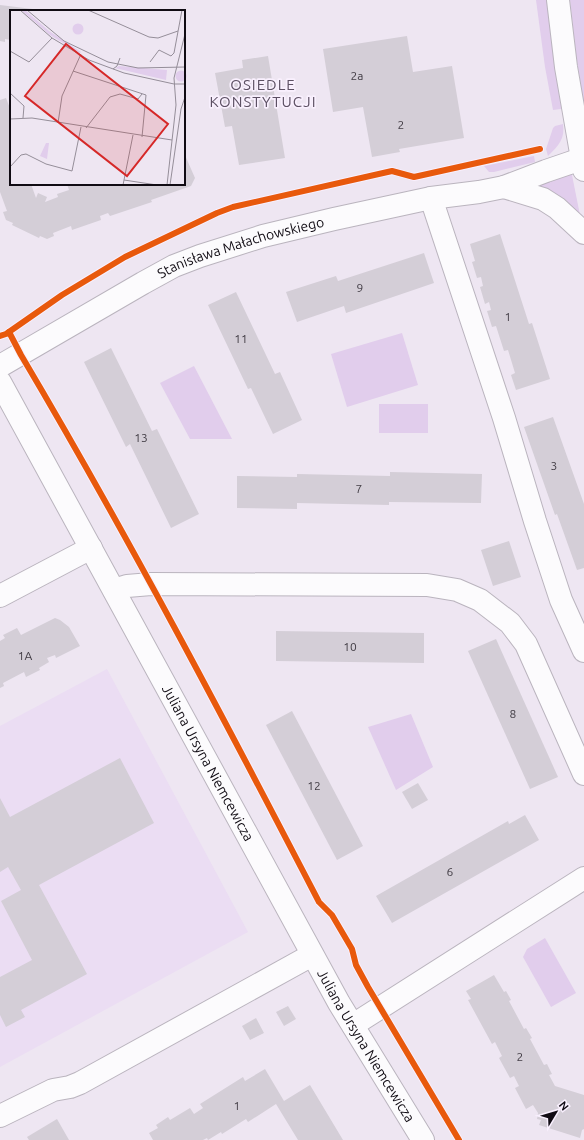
<svg xmlns="http://www.w3.org/2000/svg" width="584" height="1140" font-family="Ubuntu,sans-serif">
	<rect width="100%" height="100%" fill="#eee6f2"/>
	<path fill="#ebddf3" d="M107 669 248 932 0 1067V726Z"/>
	<g fill="#e1cdec">
		<path d="M536 0H550L561 106V109L553 110 545 67Z"/>
		<path d="M570 0H584V106L576 54Z"/>
		<path d="M563 124C565 139 559 145 548 156L546 149 553 128 555 126Z"/>
		<path d="M534 156 535 162 494 172H489L484 166Z"/>
		<path d="M571 170 580 215 519 183Z"/>
		<path d="M402 333 418 385 347 407 331 354Z"/>
		<path d="M194 366 232 439H190L160 383Z"/>
		<rect x="379" y="404" width="49" height="29"/>
		<path d="M411 714 433 767 396 790 368 727Z"/>
		<path d="M545 938 576 993 551 1007 523 957 527 949Z"/>
	</g>
	<g fill="#d4ced7">
		<path d="M0 5 41 10V11H11V40L5 39V42L0 41Z"/>
		<path d="M407 36 413 72 452 66 464 138 399 149 400 152 372 157 363 107 333 112 323 49Z"/>
		<path d="M268 56 285 158 239 165 232 126 225 127 215 73 243 68 242 60Z"/>
		<path d="M6 98 11 111V184H31L36 198 38 193 47 197 45 202 58 197 57 194 69 190 67 184H78V186L86 184H91V185L95 184H184V153L195 178 191 186 151 200 152 202 110 216 108 213 100 216 101 220 72 230 71 226 53 233 54 236 47 239 40 236 39 238 12 225 13 223 6 220 3 212 7 211 0 192V100Z"/>
		<path d="M500 234 529 324 532 323 550 379 516 390 511 375 515 373 508 350 504 351 496 326 492 327 487 311 491 310 489 302 485 304 480 287 483 286 481 277 477 278 472 262 475 261 470 244Z"/>
		<path d="M424 253 434 283 346 313 344 306 297 322 286 292 336 276 338 281Z"/>
		<path d="M236 292 275 374 280 372 302 420 273 434 251 388 248 389 208 305Z"/>
		<path d="M111 348 152 431 157 429 199 514 171 528 130 444 126 447 84 362Z"/>
		<path d="M553 417 584 504V568L577 570 557 514 555 515 524 427Z"/>
		<path d="M390 472 482 474 481 503 389 502V505L297 503V509L237 508V476L297 477V474L390 476Z"/>
		<path d="M509 541 521 577 493 586 481 550Z"/>
		<path d="M55 618 60 620 69 627 80 646 56 658 55 655 47 658 49 662 39 668 40 670 26 677 24 672 3 683 4 686 0 688V641L5 638 3 635 17 628 21 635Z"/>
		<path d="M276 631 424 633V663L276 661Z"/>
		<path d="M496 639 558 777 530 789 468 651Z"/>
		<path d="M292 711 363 846 337 860 266 725Z"/>
		<path d="M120 758 154 823 39 885 87 974 21 1010 25 1017 6 1027 0 1015V977L32 960 1 901 21 890 8 867 0 872V798L10 817Z"/>
		<path d="M418 783 428 800 412 809 402 792Z"/>
		<path d="M525 815 539 840 392 923 376 896 508 821 509 824Z"/>
		<path d="M494 975 504 992 506 991 511 1000 509 1001 524 1029 526 1028 532 1038 530 1039 544 1065 547 1064 552 1074 549 1075 555 1086 584 1095V1129L582 1130 580 1138 539 1125 541 1120 537 1119 538 1113 533 1105 526 1109 515 1088 519 1086 514 1076 510 1078 499 1058 502 1056 495 1042 492 1044 468 1000 471 999 466 991Z"/>
		<path d="M288 1006 296 1019 284 1026 276 1012Z"/>
		<path d="M256 1018 264 1033 250 1040 242 1026Z"/>
		<path d="M265 1069 284 1101 310 1085 343 1140H298L276 1104 248 1122 246 1119 222 1134 221 1132 208 1140 207 1138 203 1140H153L149 1133 158 1128 156 1125 168 1117 170 1120 190 1108 194 1114 203 1108 200 1104 243 1077 245 1081Z"/>
		<path d="M57 1119 69 1140H29L27 1137Z"/>
	</g>
	<g fill="none" stroke-linecap="round" stroke-linejoin="round">
		<defs>
			<g id="minor">
				<path d="M558 0 566 67 584 170"/>
				<path d="M504 187 543 199 557 208 584 233"/>
				<path d="M431 198 504 418 535 521 561 600 584 651"/>
				<path id="s1" d="M0 366 143 283 174 266 200 256 263 236 334 219 431 198 479 192 504 187 546 171 584 158"/>
				<path id="s2" d="M0 382 339 1003 423 1140"/>
				<path d="M114 590 127 586 151 584 427 585 457 590 480 600 510 623 526 644 584 774"/>
				<path d="M0 596 91 548"/>
				<path d="M353 1025 584 878"/>
				<path d="M0 1116 53 1090 70 1087 80 1083 312 955"/>
			</g>
		</defs>
		<use href="#minor" stroke="#bab4be" stroke-width="24"/>
		<use href="#minor" stroke="#fcfbfd" stroke-width="22"/>
		<defs>
			<g id="cycleway">
				<path d="M9 332 21 355C127 534 223 717 319 902L332 915 352 949 356 965 368 987 459 1140"/>
				<path d="M0 336 6 334 62 295 125 257 217 213 233 207 392 171 414 177 540 149"/>
			</g>
		</defs>
		<use href="#cycleway" stroke="#f9f0fe" stroke-width="8"/>
		<use href="#cycleway" stroke="#e8590c" stroke-width="6"/>
	</g>
	<g text-anchor="middle" stroke-width="3.5" stroke-linejoin="round" paint-order="stroke">
		<g font-size="12" fill="#413c44">
			<text x="357" y="80">2a</text>
			<text x="401" y="129">2</text>
			<text x="360" y="292">9</text>
			<text x="508" y="321">1</text>
			<text x="241" y="343">11</text>
			<text x="141" y="442">13</text>
			<text x="554" y="470">3</text>
			<text x="359" y="493">7</text>
			<text x="350" y="651">10</text>
			<text x="25" y="660">1A</text>
			<text x="513" y="718">8</text>
			<text x="314" y="790">12</text>
			<text x="450" y="876">6</text>
			<text x="520" y="1061">2</text>
			<text x="237" y="1110">1</text>
		</g>
		<g font-size="14" fill="#100b13" stroke="#f9f0fe">
			<text dy="5" stroke="none"><textPath href="#s1" startOffset="270">Stanisława Małachowskiego</textPath></text>
			<text dy="5" stroke="none"><textPath href="#s2" startOffset="434">Juliana Ursyna Niemcewicza</textPath></text>
			<text dy="5" stroke="none"><textPath href="#s2" startOffset="758">Juliana Ursyna Niemcewicza</textPath></text>
		</g>
		<g font-size="15" letter-spacing="1" fill="#5c5063" stroke="#f9f0fe">
			<text x="263" y="90">OSIEDLE<tspan x="263" dy="17">KONSTYTUCJI</tspan></text>
		</g>
	</g>
	<g transform="translate(10 10)">
		<rect width="175" height="175" fill="#eee6f2"/>
		<path d="M11 0H15L39 21 71 42 70 43 40 25ZM62.5 19a5.5 5.5 0 1 1 11 0a5.5 5.5 0 1 1-11 0ZM109 56 157 60 156 70 105 58ZM165.5 66a5.5 5.5 0 1 1 11 0a5.5 5.5 0 1 1-11 0ZM36 133H39L37 149 30 146Z" fill="#e1cdec"/>
		<path fill="none" stroke="#958e99" stroke-width="1" d="M10 0 42 28 79 50 114 63 164 74H175M17 0 54 31 98 52 128 58 175 57M78 0 139 27 148 28 168 21M0 41 19 52 42 28M140 52 149 40 161 46 164 43 172 0M103 59 107 56 110 48M63 61 136 85 132 127M0 83 14 96 13 108M0 109 22 108 162 130M48 113 52 86 71 44M76 118 100 87 110 84 128 89 132 84M0 157 11 145 16 144 36 154 62 161 71 117M114 170 123 125M113 175 114 170 147 175M157 175 166 95 164 68 175 24M160 175 171 99 175 87"/>
		<path fill="#d62828" fill-opacity="0.15" stroke="#d62828" stroke-width="2" d="M56 34 158 114 117 166 15 86Z"/>
		<rect width="175" height="175" fill="none" stroke="#100b13" stroke-width="2"/>
	</g>
	<g transform="translate(556 1112) rotate(52)" stroke="#f9f0fe" stroke-width="3" paint-order="stroke">
	<path d="M0-3L7 15L0 10L-7 15Z" fill="#100b13"/>
	<text y="-6" font-size="11" font-weight="bold" text-anchor="middle" fill="#100b13">N</text>
	</g>
</svg>
